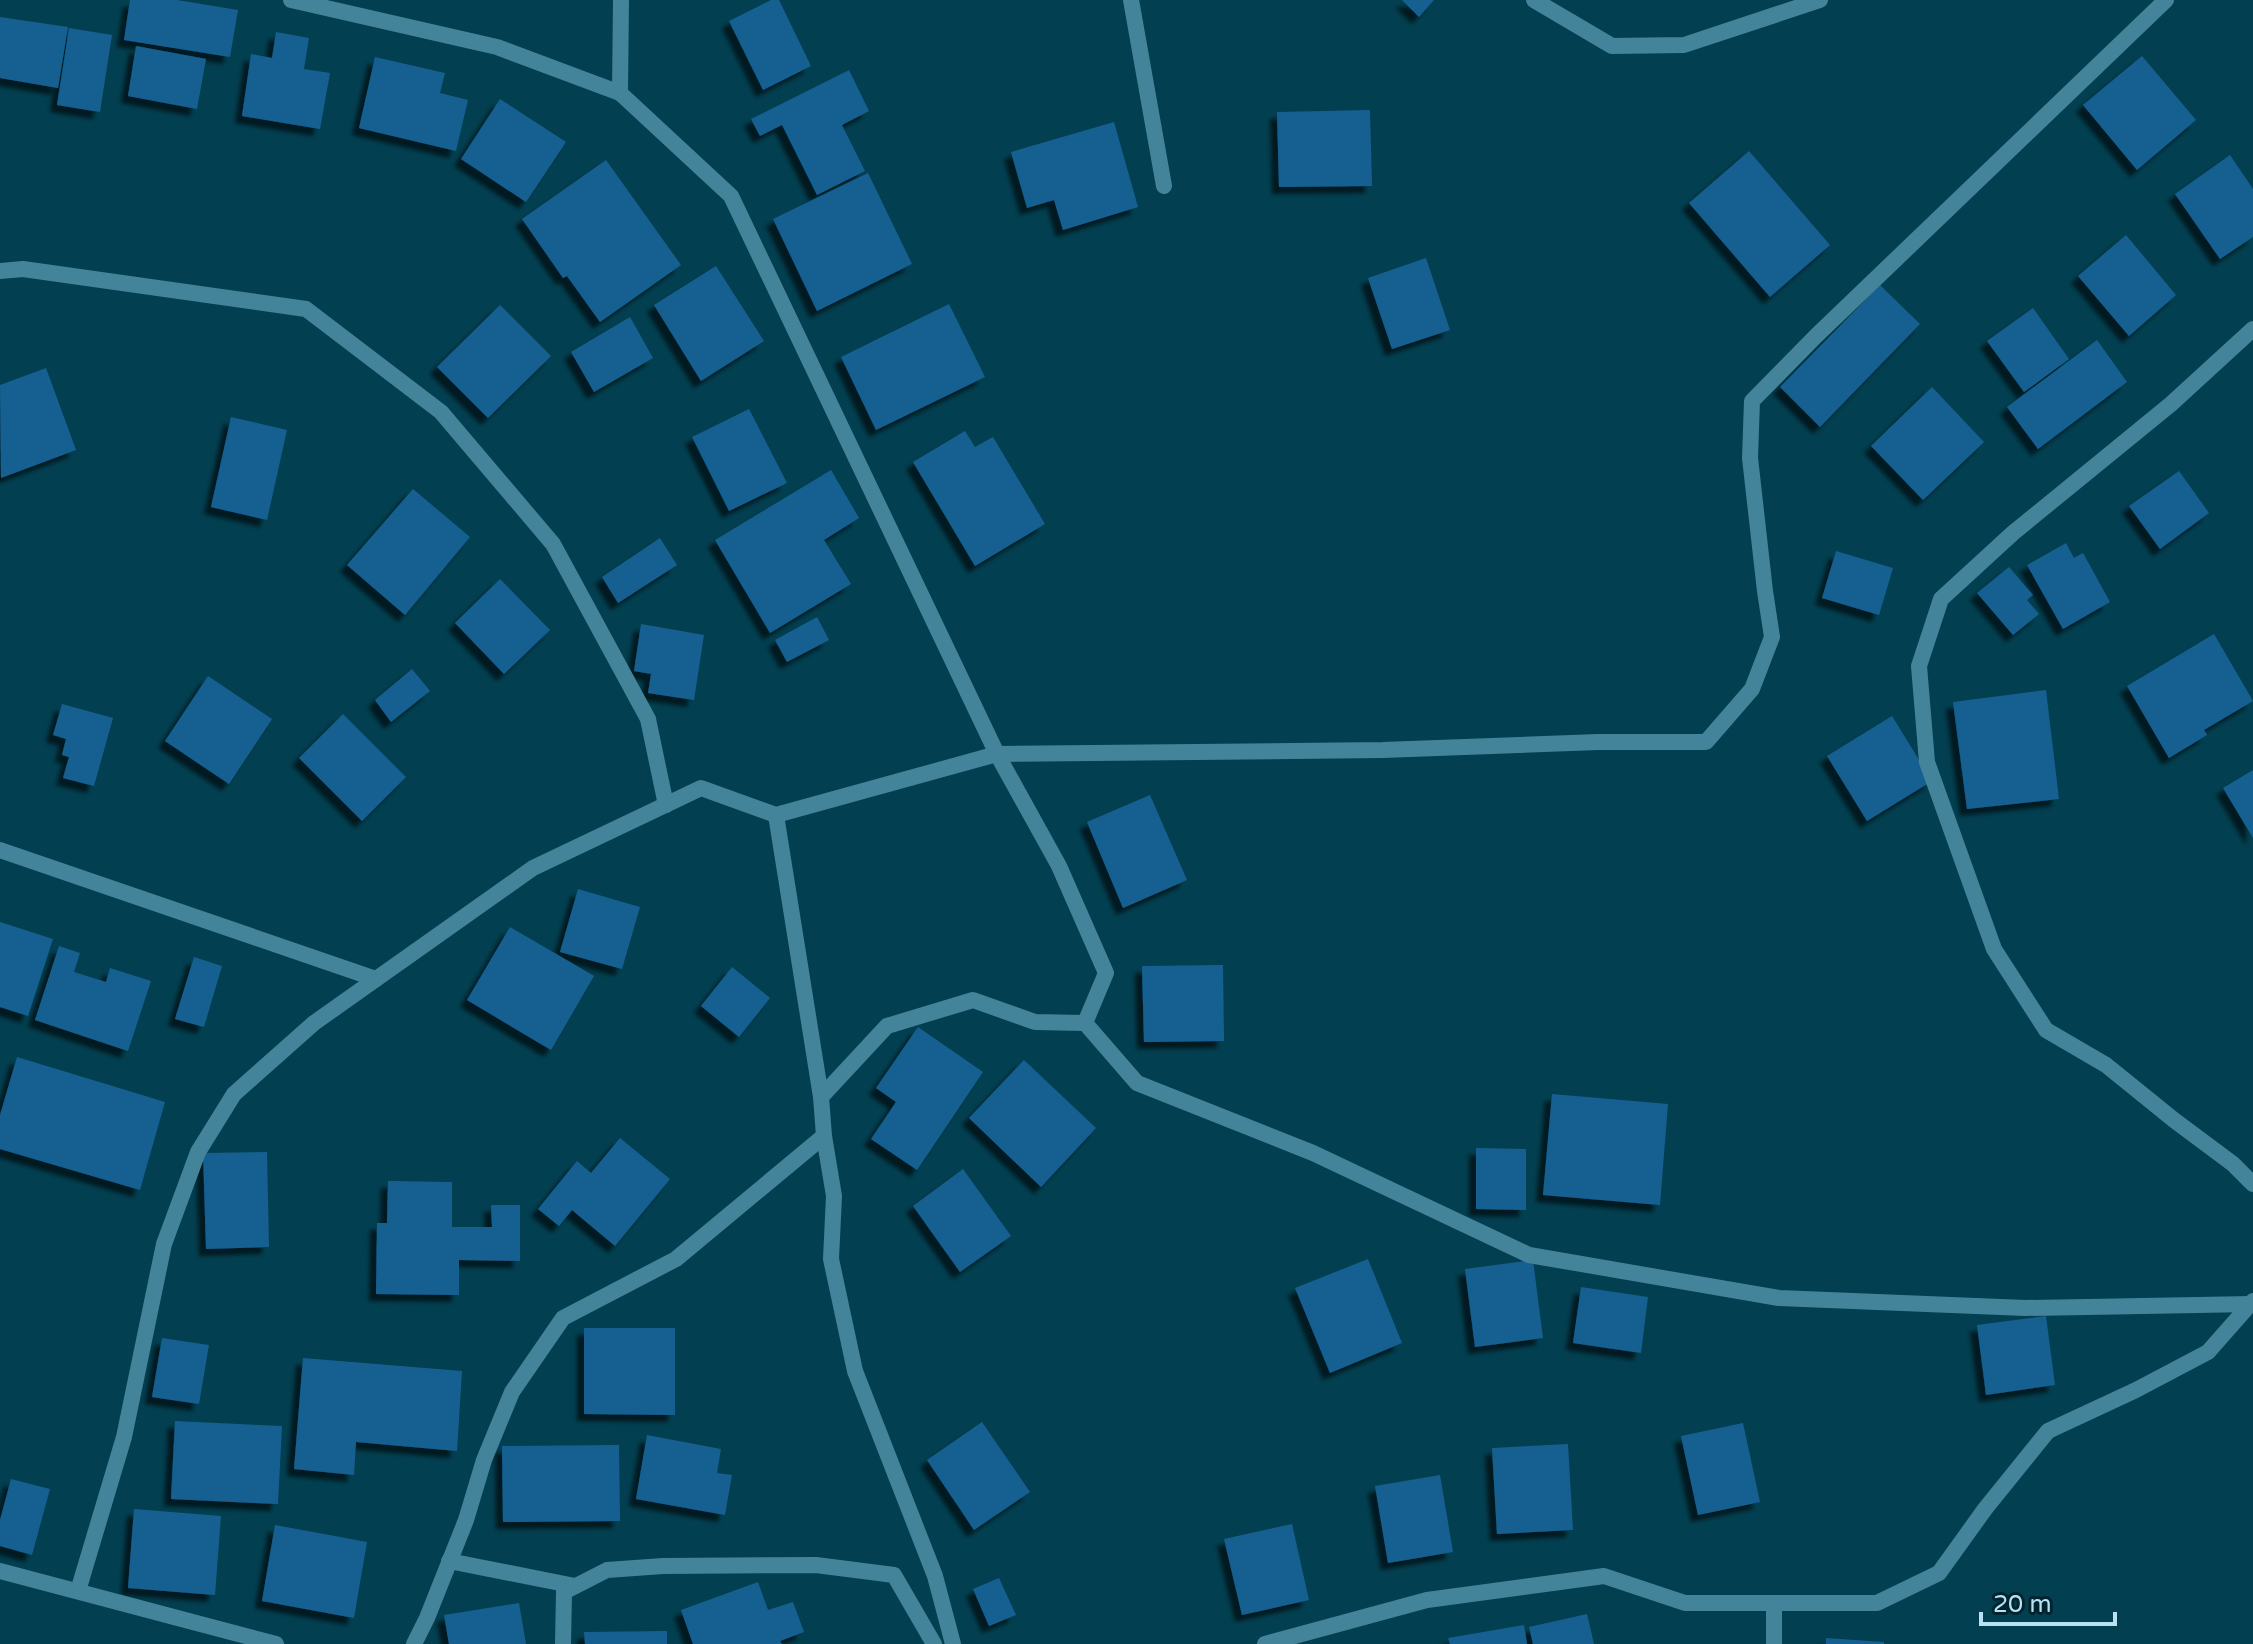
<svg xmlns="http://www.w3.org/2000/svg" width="2253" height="1644" font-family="'Varela Round',sans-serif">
	<defs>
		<filter id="shadow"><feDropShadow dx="-7" dy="7" stdDeviation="2" flood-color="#0009"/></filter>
	</defs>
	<rect width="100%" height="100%" fill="#023f50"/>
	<g fill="#166091" filter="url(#shadow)">
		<path d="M130 0H177L238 10 230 57 124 40Z"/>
		<path d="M771 0H779L811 66 763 90 729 21Z"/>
		<path d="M1402 0H1434L1419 17Z"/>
		<path d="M0 17 68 27 58 88 0 78Z"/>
		<path d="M69 28 112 35 100 112 57 105Z"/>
		<path d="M276 32 309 38 304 69 330 73 320 129 242 116 251 54 272 58Z"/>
		<path d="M136 46 206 59 197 109 128 96Z"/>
		<path d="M2142 56 2196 120 2137 170 2083 105Z"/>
		<path d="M375 57 445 73 440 93 468 100 456 151 359 128Z"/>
		<path d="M849 70 869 111 842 125 865 171 817 195 782 125 760 136 751 119Z"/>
		<path d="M500 99 566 142 526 202 461 159Z"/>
		<path d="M1370 110 1372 186 1279 187 1277 112Z"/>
		<path d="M1114 122 1138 207 1063 230 1054 200 1027 208 1011 152Z"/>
		<path d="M1749 151 1830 245 1770 297 1689 203Z"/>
		<path d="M2230 155 2253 189V237L2220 259 2175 194Z"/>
		<path d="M606 160 681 265 600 322 567 276 563 278 522 219Z"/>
		<path d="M868 173 912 264 817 311 773 219Z"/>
		<path d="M2126 235 2176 295 2129 336 2078 276Z"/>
		<path d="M1426 258 1450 330 1392 349 1368 278Z"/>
		<path d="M716 266 764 341 701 381 654 305Z"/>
		<path d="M1880 285 1920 324 1820 427 1780 387Z"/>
		<path d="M949 304 985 377 876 430 841 357Z"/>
		<path d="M500 305 551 356 488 418 437 367Z"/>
		<path d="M2033 308 2069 359 2024 392 1987 341Z"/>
		<path d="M630 317 653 358 594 392 571 352Z"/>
		<path d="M2097 340 2127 382 2038 449 2007 407Z"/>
		<path d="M46 368 76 450 1 478 0 385Z"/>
		<path d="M1932 387 1984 442 1923 500 1871 446Z"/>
		<path d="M749 409 787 483 729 511 692 437Z"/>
		<path d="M231 417 287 430 267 520 211 507Z"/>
		<path d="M965 431 975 447 993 437 1045 524 975 566 913 462Z"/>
		<path d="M831 470 859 518 824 540 851 584 770 633 715 540Z"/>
		<path d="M2179 471 2209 513 2160 549 2129 506Z"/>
		<path d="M413 489 470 537 405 615 347 565Z"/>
		<path d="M660 538 677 565 618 603 602 577Z"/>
		<path d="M2066 543 2074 558 2083 553 2110 602 2063 629 2027 565Z"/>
		<path d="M1836 551 1893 568 1879 615 1822 598Z"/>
		<path d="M2009 567 2033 595 2027 600 2039 614 2013 635 1977 593Z"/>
		<path d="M500 579 550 630 504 674 455 623Z"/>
		<path d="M817 617 829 640 787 662 775 640Z"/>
		<path d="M641 624 704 635 694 700 648 693 651 674 634 671Z"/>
		<path d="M2214 634 2253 701 2204 730 2207 735 2169 758 2127 686Z"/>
		<path d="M412 669 430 691 391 722 375 700Z"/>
		<path d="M208 676 272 719 229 784 165 741Z"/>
		<path d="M2046 690 2059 799 1967 809 1953 702Z"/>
		<path d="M62 704 113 718 94 786 63 778 69 757 62 755 66 739 53 735Z"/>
		<path d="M343 714 406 777 362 821 299 758Z"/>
		<path d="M1892 716 1932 781 1867 821 1827 756Z"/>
		<path d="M2253 770V838L2223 788Z"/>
		<path d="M1150 795 1187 880 1123 908 1087 822Z"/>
		<path d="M578 889 640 907 622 969 560 952Z"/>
		<path d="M0 922 53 939 28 1016 0 1007Z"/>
		<path d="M510 927 594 976 551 1050 467 1000Z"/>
		<path d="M59 946 80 953 74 972 106 982 110 968 151 981 128 1051 35 1020Z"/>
		<path d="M194 957 222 966 204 1027 175 1019Z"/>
		<path d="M1223 965 1224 1041 1144 1042 1142 966Z"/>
		<path d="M732 967 770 998 739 1037 701 1006Z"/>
		<path d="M918 1027 983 1072 917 1170 871 1139 896 1102 876 1088Z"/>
		<path d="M17 1057 165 1102 140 1190 0 1149V1115Z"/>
		<path d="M1024 1060 1096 1128 1041 1187 969 1118Z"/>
		<path d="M1552 1094 1668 1104 1660 1205 1543 1195Z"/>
		<path d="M620 1138 670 1179 615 1246 572 1210 559 1226 538 1209 577 1161 591 1173Z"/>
		<path d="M1476 1148 1526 1149V1210L1476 1209Z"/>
		<path d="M267 1152 269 1247 206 1249 203 1153Z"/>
		<path d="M963 1169 1011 1236 960 1272 913 1206Z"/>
		<path d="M388 1181 452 1182V1227H492L491 1205H520V1261L459 1260V1295L376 1294 377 1223H387Z"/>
		<path d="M1368 1259 1402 1343 1330 1373 1295 1288Z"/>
		<path d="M1533 1260 1543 1338 1475 1347 1465 1269Z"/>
		<path d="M1581 1287 1648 1297 1641 1353 1573 1343Z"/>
		<path d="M2046 1316 2055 1385 1986 1395 1977 1325Z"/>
		<path d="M584 1328H675V1415L584 1414Z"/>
		<path d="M162 1338 209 1345 199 1404 152 1397Z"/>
		<path d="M303 1358 462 1371 457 1451 356 1442 354 1475 294 1469Z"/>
		<path d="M175 1421 282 1426 278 1504 171 1499Z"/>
		<path d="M982 1422 1030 1492 974 1530 927 1460Z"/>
		<path d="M1743 1423 1760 1502 1698 1515 1681 1436Z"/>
		<path d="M647 1435 721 1449 717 1473 732 1475 725 1515 636 1499Z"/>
		<path d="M1568 1444 1573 1530 1497 1534 1492 1448Z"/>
		<path d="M619 1445 620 1521 503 1522 502 1446Z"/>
		<path d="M1440 1475 1453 1552 1388 1563 1375 1486Z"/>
		<path d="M11 1479 50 1489 32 1555 0 1546V1520Z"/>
		<path d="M134 1509 221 1516 215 1595 128 1588Z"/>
		<path d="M1292 1524 1309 1600 1242 1615 1224 1539Z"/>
		<path d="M275 1525 367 1542 354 1618 262 1601Z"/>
		<path d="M999 1578 1016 1615 989 1626 973 1589Z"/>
		<path d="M758 1582 768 1610 793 1602 804 1632 780 1641 782 1644H693L681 1610Z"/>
		<path d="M519 1603 526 1644H449L444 1615Z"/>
		<path d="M1587 1614 1594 1644H1533L1529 1627Z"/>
		<path d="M1524 1625 1527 1644H1450L1448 1638Z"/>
		<path d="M667 1631V1644H585L584 1632Z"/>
		<path d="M1826 1638 1884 1642V1644H1826Z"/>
	</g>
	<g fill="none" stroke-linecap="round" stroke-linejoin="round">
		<g stroke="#44849b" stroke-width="16">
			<path d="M291 0 497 47 620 93"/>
			<path d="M621 0 620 93 731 196 997 754 1059 866 1106 973 1085 1023 1035 1022 973 1000 887 1026 821 1097 824 1136 834 1196 831 1259 855 1371 935 1576 953 1644"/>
			<path d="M1131 0 1164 186"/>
			<path d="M1534 0 1612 46 1684 45 1820 0"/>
			<path d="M0 271 23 269 306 309 441 412 553 544 648 719 666 805"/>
			<path d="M2253 329 2171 404 2013 533 1941 599 1919 666 1927 762 1994 949 2046 1030 2106 1065 2174 1120 2233 1164 2253 1184"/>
			<path d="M776 815 821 1097"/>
			<path d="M0 850 376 979"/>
			<path d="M1085 1023 1137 1083 1313 1153 1529 1255 1779 1298 2025 1308 2252 1304"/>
			<path d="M449 1561 575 1586"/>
			<path d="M0 1571 276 1644"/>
			<path d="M78 1591 124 1437 164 1244 198 1152 234 1094 314 1023 533 868 701 788 776 815 997 754 1383 750 1598 742H1706L1752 689 1772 637 1765 591 1750 458 1752 401 1816 336 2166 0"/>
			<path d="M1774 1603V1644"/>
			<path d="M414 1644 427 1618 466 1520 484 1460 512 1392 563 1318 676 1259 824 1136"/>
			<path d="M563 1644 564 1592 607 1570 663 1566 816 1565 894 1575 934 1644"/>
			<path d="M1265 1644 1427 1600 1604 1576 1685 1603H1877L1939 1573 1985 1509 2048 1431 2136 1390 2208 1352 2253 1301"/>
		</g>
	</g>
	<path d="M1981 1612v12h134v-12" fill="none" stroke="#b6e2f4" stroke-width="4"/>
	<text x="1993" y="1612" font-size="24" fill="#b6e2f4" stroke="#03242e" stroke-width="6" paint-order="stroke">20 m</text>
</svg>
